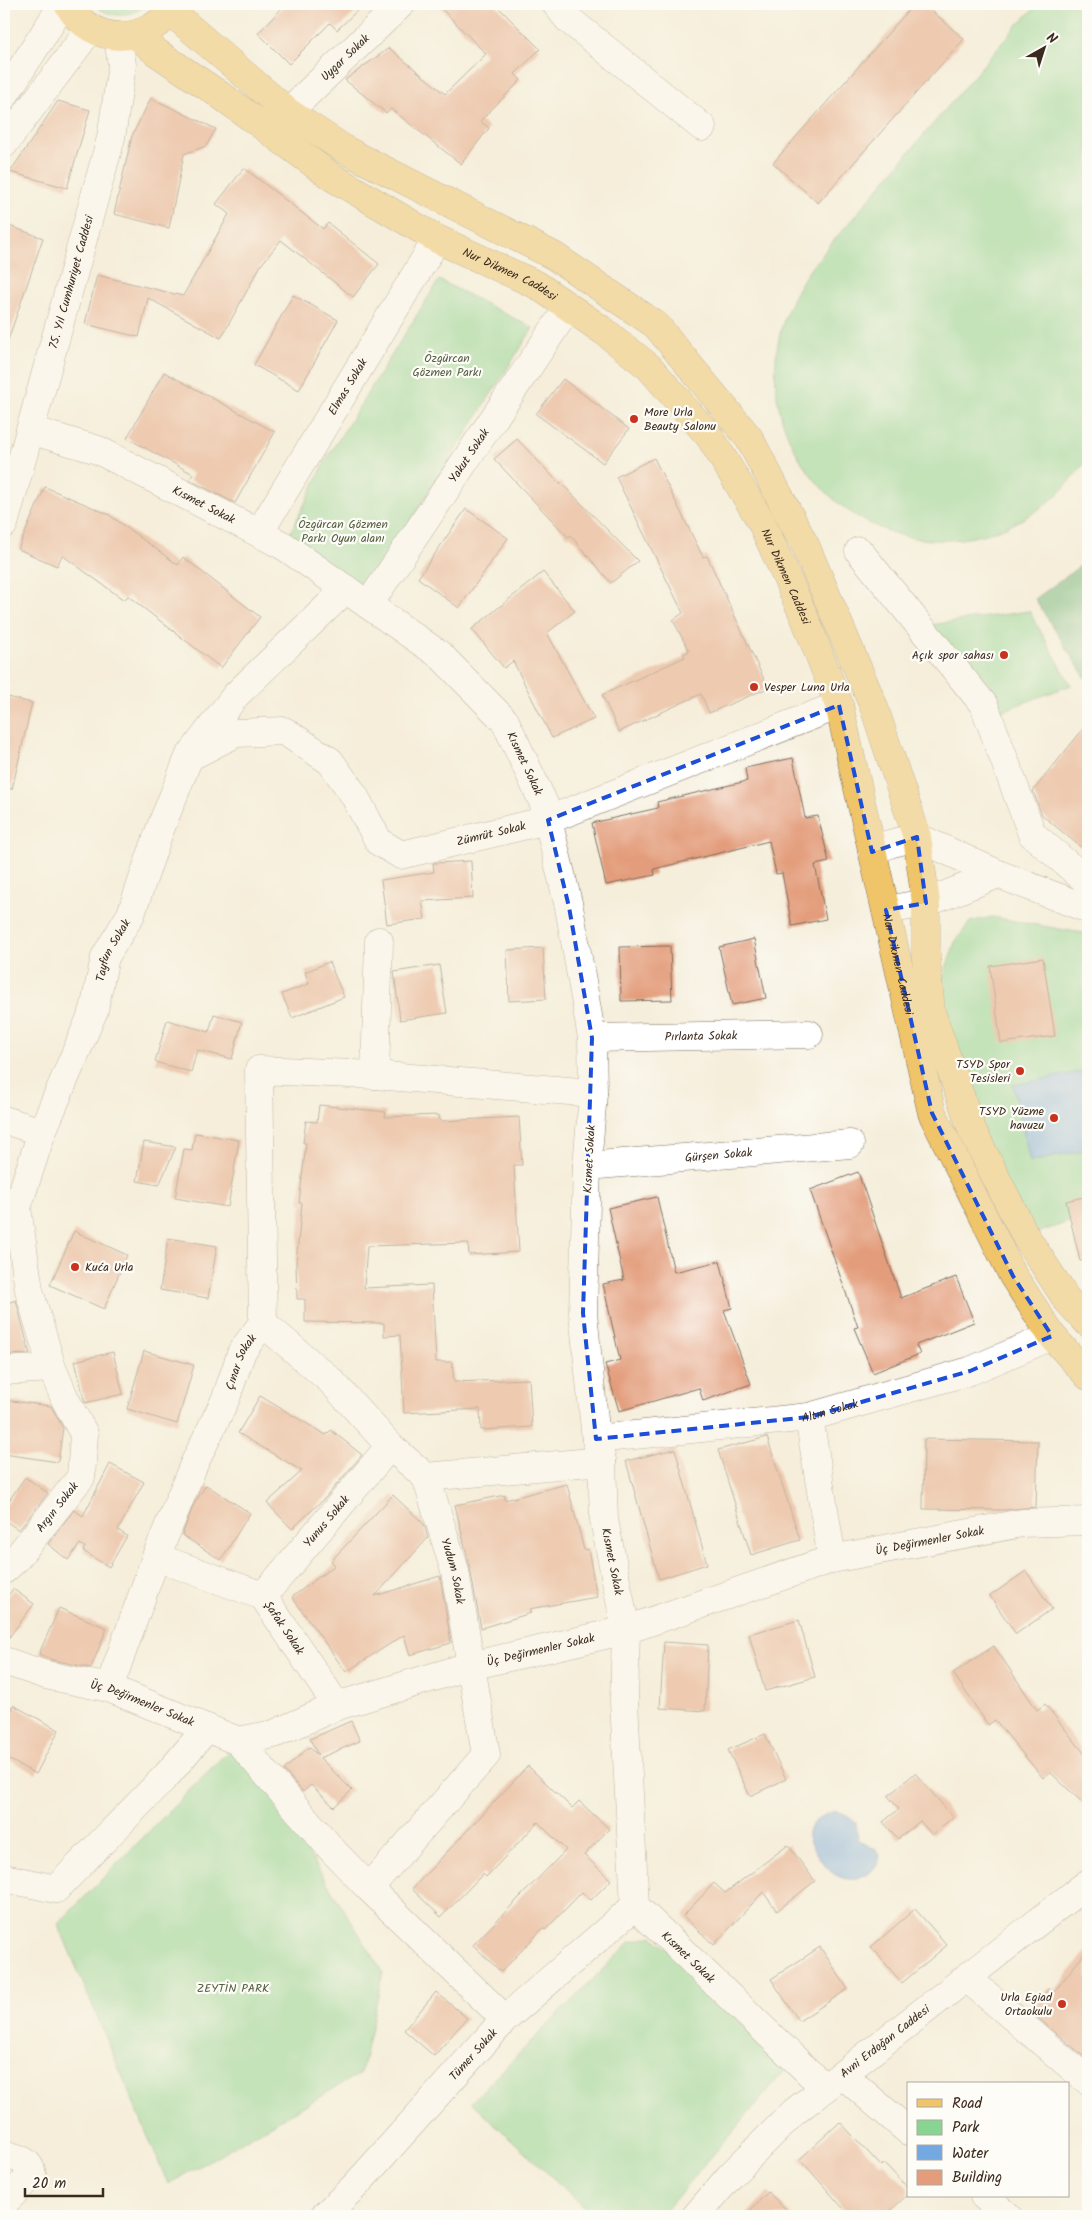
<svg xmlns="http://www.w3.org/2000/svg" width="1092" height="2220" font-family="Kalam,sans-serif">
	<rect width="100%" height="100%" fill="#fdfcf7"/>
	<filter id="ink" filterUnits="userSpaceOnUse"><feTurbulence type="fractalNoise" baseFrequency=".02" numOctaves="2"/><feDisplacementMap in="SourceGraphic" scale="10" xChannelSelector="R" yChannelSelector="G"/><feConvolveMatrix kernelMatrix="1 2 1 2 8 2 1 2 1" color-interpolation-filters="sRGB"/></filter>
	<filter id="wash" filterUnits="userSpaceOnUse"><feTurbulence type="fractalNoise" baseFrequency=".0096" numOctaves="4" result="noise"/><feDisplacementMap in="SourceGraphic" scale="20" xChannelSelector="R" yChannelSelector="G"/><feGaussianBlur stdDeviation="1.12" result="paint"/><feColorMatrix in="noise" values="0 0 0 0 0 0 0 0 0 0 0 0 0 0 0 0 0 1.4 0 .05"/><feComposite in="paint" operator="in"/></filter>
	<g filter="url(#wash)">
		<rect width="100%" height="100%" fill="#f5eedb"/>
		<g fill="#88d491" stroke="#627f58">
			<path d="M94 4H147C130 18 110 20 94 4Z"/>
			<path d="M1039 4H1088V459C1073 477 1058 497 1038 510 874 616 695 421 814 264L1018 24Z"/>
			<path d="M439 280 533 328 408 525 369 604 284 546 327 458Z"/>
			<path d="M1029 611 1071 685 999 712 930 625Z"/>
			<path d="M992 917 1088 934V1215L1026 1237 931 1012 955 942 970 922Z"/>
			<path d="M238 1741 383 1972 361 2073 168 2184 58 1924Z"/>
			<path d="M654 1936 787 2068 661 2216H594L471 2102 630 1942Z"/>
		</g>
		<path fill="#6eb67b" stroke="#54704c" d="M1088 560V678L1086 679 1035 599Z"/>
		<g fill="#73a8e0" stroke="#57697f">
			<path d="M1088 1070V1150L1030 1162 1013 1085Z"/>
			<path d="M835 1811 845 1814 856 1823 858 1840 877 1850 880 1856 876 1867C850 1889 832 1879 816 1853 812 1848 807 1839 808 1832 811 1821 825 1814 835 1811Z"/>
		</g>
		<g id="blocks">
			<g fill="#e39d7b">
				<path d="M286 4H364L337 30 330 23 289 64 258 33Z"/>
				<path d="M437 4H495L540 49 515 74 521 80 480 121 489 128 461 164 391 109 386 113 345 80 389 48 445 94 486 54Z"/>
				<path d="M914 4H924L964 39 818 203 773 163Z"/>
				<path d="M151 98 216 129 206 146 184 154 169 228 114 214 132 136Z"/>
				<path d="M58 101 90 110 67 188 10 172Z"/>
				<path d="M244 168 323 229 328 223 379 264 353 297 281 240 261 265 221 338 148 298 139 337 85 324 97 275 183 296 229 214 216 204Z"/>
				<path d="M4 224 43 238 7 343H4Z"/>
				<path d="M293 295 338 320 299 390 254 365Z"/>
				<path d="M164 372 275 432 235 503 190 480 193 474 127 438Z"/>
				<path d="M563 379 629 429 603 463 536 414Z"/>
				<path d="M517 439 559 483 560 482 638 561 611 583 570 535 568 537 494 459Z"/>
				<path d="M654 458 703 557 707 556 768 688 709 713 701 694 619 732 602 695 685 657 683 654 689 651 673 620 683 613 616 477Z"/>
				<path d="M45 487 108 514 178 565 183 557 260 617 221 668 128 596 124 600 62 555 57 566 18 549Z"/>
				<path d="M466 509 508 538 459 608 418 578Z"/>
				<path d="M543 572 575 611 547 633 594 719 552 738 513 661 504 668 472 629Z"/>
				<path d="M4 696 32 703 12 789 4 788Z"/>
				<path d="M1088 723V853L1042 815 1033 791Z"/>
				<path d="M793 758 805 818 818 816 829 862 815 865 826 919 792 926 782 873 776 874 769 841 654 869 655 875 606 885 592 823 658 808 657 802 747 781 745 768Z"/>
				<path d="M471 861 473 898 422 901 425 919 387 924 381 880 434 872 433 863H436Z"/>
				<path d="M754 939 766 998 732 1005 719 947Z"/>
				<path d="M670 946 672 1000 621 1001 620 947Z"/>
				<path d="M543 948 546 999 509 1001 507 950Z"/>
				<path d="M1043 958 1055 1036 1001 1043 990 966Z"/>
				<path d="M329 962 344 997 292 1018 282 994 309 984 305 972Z"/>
				<path d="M439 965 447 1013 400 1020 394 972Z"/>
				<path d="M214 1014 242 1022 232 1059 197 1050 191 1072 155 1062 167 1020 209 1032Z"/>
				<path d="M319 1105 386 1112 385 1117 439 1115 440 1121 519 1117 522 1165H514L519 1252 469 1255 468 1243 367 1246 364 1288 432 1285 436 1362H452L454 1382 529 1379 532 1427 481 1430 480 1409 404 1413 400 1335 384 1336V1323L305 1322V1299H297L296 1262 302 1203H299L306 1143H303L306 1121 317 1122Z"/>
				<path d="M195 1133 239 1140 228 1207 175 1198 184 1149 192 1150Z"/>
				<path d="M144 1142 176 1147 159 1185 137 1181Z"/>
				<path d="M858 1172 901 1298 956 1277 974 1322 916 1345 920 1354 873 1373 854 1328 858 1327 810 1190Z"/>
				<path d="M1088 1196V1260L1080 1261 1066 1201Z"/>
				<path d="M657 1197 674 1272 720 1261 732 1308 724 1310 751 1384 703 1401 699 1388 619 1411 605 1364 620 1360 603 1284 624 1280 608 1208Z"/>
				<path d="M74 1231 127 1255 104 1309 50 1285Z"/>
				<path d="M168 1238 217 1246 208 1298 160 1290Z"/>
				<path d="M16 1300 30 1354 4 1355V1304Z"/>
				<path d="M144 1351 194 1365 177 1424 127 1409Z"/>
				<path d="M113 1352 123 1394 85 1403 75 1361Z"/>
				<path d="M260 1396 326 1435 331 1430 362 1455 326 1497 292 1529 267 1503 302 1471 238 1433Z"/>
				<path d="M4 1400 51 1406 63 1428 58 1462 4 1454Z"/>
				<path d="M767 1437 800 1540 751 1555 718 1450Z"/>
				<path d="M924 1439 1038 1441 1036 1507 1004 1510 923 1509Z"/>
				<path d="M675 1449 707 1564 659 1579 626 1461Z"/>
				<path d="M110 1464 144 1482 118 1530 127 1536 109 1567 83 1551 85 1547 80 1544 68 1560 48 1544 74 1510 83 1516Z"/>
				<path d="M25 1477 48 1493 19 1530 4 1520V1508Z"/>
				<path d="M567 1484 584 1550 588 1549 597 1597 529 1609 531 1613 481 1628 470 1568 455 1505 505 1495V1500Z"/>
				<path d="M206 1485 250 1513 221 1560 182 1535 194 1504Z"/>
				<path d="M393 1495 424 1524 428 1538 375 1596 440 1576 451 1643 410 1655 404 1635 346 1672 292 1597 335 1565 331 1561Z"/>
				<path d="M1026 1571 1052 1609 1016 1634 990 1596Z"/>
				<path d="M13 1589 34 1604 4 1644V1601Z"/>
				<path d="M59 1608 107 1628 91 1668 53 1660 39 1654Z"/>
				<path d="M799 1620 815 1677 765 1691 749 1634Z"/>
				<path d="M664 1642 708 1645 705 1711 660 1708Z"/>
				<path d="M994 1646 1037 1710 1045 1704 1088 1758V1808L1050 1772 1043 1778 995 1720 988 1725 953 1673Z"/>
				<path d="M13 1705 59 1730 36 1774 4 1757V1723Z"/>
				<path d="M351 1721 360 1741 320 1758 352 1790 334 1807 311 1785 303 1792 284 1770 309 1747 318 1755 310 1739Z"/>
				<path d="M765 1734 786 1779 750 1796 728 1750Z"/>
				<path d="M528 1766 572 1808 579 1801 609 1829 584 1855 611 1880 591 1900 582 1892 545 1930 543 1928 501 1972 473 1945 566 1850 538 1822 486 1877 483 1874 441 1917 412 1889Z"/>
				<path d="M915 1773 953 1817 932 1835 920 1821 898 1839 883 1822 899 1809 888 1796Z"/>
				<path d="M788 1845 815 1881 777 1911 763 1892 714 1945 683 1916 714 1883 725 1893Z"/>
				<path d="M915 1909 947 1945 902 1983 871 1947Z"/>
				<path d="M820 1947 848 1989 799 2021 771 1979Z"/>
				<path d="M1088 1949V2060L1030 2011 1049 1988 1054 1992Z"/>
				<path d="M436 1992 467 2018 434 2056 404 2030Z"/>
				<path d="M840 2122 881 2166 884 2163 908 2188V2194L885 2216H850L800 2159Z"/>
				<path d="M768 2192 793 2216H745Z"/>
			</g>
		</g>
	</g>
	<g filter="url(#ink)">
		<use href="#blocks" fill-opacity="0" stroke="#7c6f60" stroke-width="1"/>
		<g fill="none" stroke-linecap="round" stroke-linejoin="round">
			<defs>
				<g id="minor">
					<path d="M556 4 568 19 702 127"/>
					<path d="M4 96 63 4"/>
					<path id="s1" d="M288 112 401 4"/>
					<path d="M4 144 91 28"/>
					<path id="s2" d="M30 430 98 450 284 546 440 655 505 721 544 804 569 907 592 1038 593 1093 587 1166 583 1313 596 1439 602 1461 604 1520 626 1630 624 1702 635 1906 825 2088"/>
					<path id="s3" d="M4 524 111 138 122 65 118 37"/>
					<path id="s4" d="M259 533 437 239"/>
					<path d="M859 551 984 705 1032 834 1088 882"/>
					<path id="s5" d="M369 604 568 308"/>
					<path id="s6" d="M195 754 236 733 284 731 330 761 354 795 379 842 401 855 548 820 839 705"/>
					<path d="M872 852 889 844 917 837 998 874 1088 909"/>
					<path d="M886 910 926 903 998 874"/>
					<path id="s7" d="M592 1038 809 1034"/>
					<path d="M375 1075 379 941"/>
					<path d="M4 1120 42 1132"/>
					<path id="s8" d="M587 1166 850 1144"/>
					<path d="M263 1323 331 1381 390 1446 426 1477"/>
					<path id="s9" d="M52 1368 29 1290 17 1208 42 1132 94 1010 105 957 131 914 159 832 189 757 236 695 346 589"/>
					<path d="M4 1371 52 1368 65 1399 84 1434 81 1477 16 1559 4 1570"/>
					<path d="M809 1417 832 1559"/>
					<path id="s10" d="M596 1439 809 1417 970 1371 1052 1336"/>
					<path id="s11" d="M426 1477 455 1571 486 1755 369 1888 505 2019"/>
					<path d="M426 1477 602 1461"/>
					<path id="s12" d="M156 1557 263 1596 337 1706"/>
					<path id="s13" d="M263 1596 390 1446"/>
					<path id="s14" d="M4 1661 46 1675 109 1688 238 1741 274 1734 337 1706 470 1666 626 1630 832 1559 1022 1523 1088 1521"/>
					<path id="s15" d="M109 1688 156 1557 194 1464 226 1398 242 1351 263 1323 259 1070 375 1075 593 1093"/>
					<path d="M238 1741 335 1853 369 1888"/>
					<path d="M4 1878 56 1889 167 1775 207 1728"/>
					<path d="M967 1978 1088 2081"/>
					<path d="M843 2075 908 2131"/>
					<path d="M4 2154C16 2158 30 2159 32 2174L4 2203"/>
					<path d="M984 2196 1008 2216"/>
					<path id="s16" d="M324 2216 356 2185 505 2019 635 1906"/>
					<path id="s17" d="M696 2216 730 2176 794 2112 1088 1883"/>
				</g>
				<g id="major">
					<path d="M68 4C92 48 151 45 175 4"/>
					<path d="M170 11 288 112 347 151 554 256 656 325 749 438 806 547 874 707 917 837 926 903V958L931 1012 972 1130 1026 1237 1067 1300 1088 1323"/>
					<path id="s18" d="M136 35 156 52 223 97 332 177 437 239 537 285 605 332 649 367 710 437 761 521 804 616 839 705 932 1113 1013 1276 1052 1336 1088 1376"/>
				</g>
			</defs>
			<use href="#minor" stroke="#7c6f60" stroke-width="29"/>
			<use href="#major" stroke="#7c6f60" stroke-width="29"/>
			<use href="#minor" stroke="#fff" stroke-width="28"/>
			<use href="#major" stroke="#f0c469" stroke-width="28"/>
		</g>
	</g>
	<path d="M0 0H1092V2220H0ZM839 705 872 852 917 837 926 903 886 910 932 1113 1013 1276 1052 1336 970 1371 809 1417 596 1439 583 1313 592 1038 569 907 548 820Z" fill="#f5eedb" fill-opacity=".55" fill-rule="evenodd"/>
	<path fill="none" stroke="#1d4ed8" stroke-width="4" stroke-dasharray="10 6" stroke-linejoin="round" d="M839 705 872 852 917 837 926 903 886 910 932 1113 1013 1276 1052 1336 970 1371 809 1417 596 1439 583 1313 592 1038 569 907 548 820Z"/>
	<g fill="#c8321e" stroke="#fdfcf7" stroke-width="2">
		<circle cx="634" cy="419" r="5"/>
		<circle cx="1004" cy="655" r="5"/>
		<circle cx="754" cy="687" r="5"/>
		<circle cx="1020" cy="1071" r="5"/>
		<circle cx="1054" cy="1118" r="5"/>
		<circle cx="75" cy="1267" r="5"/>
		<circle cx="1062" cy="2004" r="5"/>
	</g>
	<g text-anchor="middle" stroke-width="4.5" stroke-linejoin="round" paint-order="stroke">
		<g font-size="12" fill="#3b2a1e" stroke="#fdfcf7">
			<text dy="4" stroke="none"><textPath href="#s1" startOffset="79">Uygar Sokak</textPath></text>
			<text dy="4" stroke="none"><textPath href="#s18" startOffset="445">Nur Dikmen Caddesi</textPath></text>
			<text dy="4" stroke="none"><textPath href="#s3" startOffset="251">75. Yıl Cumhuriyet Caddesi</textPath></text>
			<text dy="4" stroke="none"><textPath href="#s4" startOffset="171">Elmas Sokak</textPath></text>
			<text dy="4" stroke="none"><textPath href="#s5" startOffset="179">Yakut Sokak</textPath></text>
			<text dy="4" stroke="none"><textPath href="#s2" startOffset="190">Kısmet Sokak</textPath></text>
			<text dy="4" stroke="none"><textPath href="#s18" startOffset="865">Nur Dikmen Caddesi</textPath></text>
			<text dy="4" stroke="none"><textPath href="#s2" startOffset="610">Kısmet Sokak</textPath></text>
			<text dy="4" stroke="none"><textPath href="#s6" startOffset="362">Zümrüt Sokak</textPath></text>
			<text dy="4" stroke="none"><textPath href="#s9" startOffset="440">Tayfun Sokak</textPath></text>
			<text dy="4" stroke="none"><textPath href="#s18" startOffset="1270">Nur Dikmen Caddesi</textPath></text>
			<text dy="4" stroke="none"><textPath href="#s7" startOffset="109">Pırlanta Sokak</textPath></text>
			<text dy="4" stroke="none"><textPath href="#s8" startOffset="132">Gürşen Sokak</textPath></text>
			<text transform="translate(589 1159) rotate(-87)" y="4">Kısmet Sokak</text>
			<text dy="4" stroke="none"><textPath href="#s15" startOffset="352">Çınar Sokak</textPath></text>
			<text dy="4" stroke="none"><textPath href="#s10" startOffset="236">Altın Sokak</textPath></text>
			<text transform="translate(57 1507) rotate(-52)" y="4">Argın Sokak</text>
			<text dy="4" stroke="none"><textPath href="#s13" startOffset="98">Yunus Sokak</textPath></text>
			<text dy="4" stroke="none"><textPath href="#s14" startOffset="970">Üç Değirmenler Sokak</textPath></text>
			<text dy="4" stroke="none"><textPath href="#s2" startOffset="1420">Kısmet Sokak</textPath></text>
			<text dy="4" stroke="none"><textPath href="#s11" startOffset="98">Yudum Sokak</textPath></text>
			<text dy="4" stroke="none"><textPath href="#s12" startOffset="152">Şafak Sokak</textPath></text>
			<text dy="4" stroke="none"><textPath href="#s14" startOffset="565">Üç Değirmenler Sokak</textPath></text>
			<text dy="4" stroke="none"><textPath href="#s14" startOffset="145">Üç Değirmenler Sokak</textPath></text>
			<text dy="4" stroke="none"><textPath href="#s2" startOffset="1840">Kısmet Sokak</textPath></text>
			<text dy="4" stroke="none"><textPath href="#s17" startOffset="258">Avni Erdoğan Caddesi</textPath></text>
			<text dy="4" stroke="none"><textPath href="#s16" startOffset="220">Tümer Sokak</textPath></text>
		</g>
		<g font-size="12" fill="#525d40" stroke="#fdfcf7">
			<text x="447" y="362">Özgürcan<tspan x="447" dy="14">Gözmen Parkı</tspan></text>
			<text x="343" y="528">Özgürcan Gözmen<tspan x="343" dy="14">Parkı Oyun alanı</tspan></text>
			<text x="233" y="1992">ZEYTİN PARK</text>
		</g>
		<g font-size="12" fill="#3b2a1e" stroke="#fdfcf7" text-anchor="end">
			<text x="644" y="416" text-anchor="start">More Urla<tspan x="644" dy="14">Beauty Salonu</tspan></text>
			<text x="994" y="659">Açık spor sahası</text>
			<text x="764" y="691" text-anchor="start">Vesper Luna Urla</text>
			<text x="1010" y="1068">TSYD Spor<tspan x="1010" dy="14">Tesisleri</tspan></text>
			<text x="1044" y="1115">TSYD Yüzme<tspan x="1044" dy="14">havuzu</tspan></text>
			<text x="85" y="1271" text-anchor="start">Kuća Urla</text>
			<text x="1052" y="2001">Urla Egiad<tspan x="1052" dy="14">Ortaokulu</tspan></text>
		</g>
	</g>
	<rect width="1092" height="2220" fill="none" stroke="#fdfcf7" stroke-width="20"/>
	<rect x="907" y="2082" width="162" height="115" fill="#fdfcf7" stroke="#afa8a0"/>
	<rect x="917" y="2099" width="25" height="8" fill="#f0c469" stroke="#afa8a0"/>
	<text x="952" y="2108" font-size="15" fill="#3b2a1e">Road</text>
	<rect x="917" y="2120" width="25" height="15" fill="#88d491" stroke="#afa8a0"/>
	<text x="952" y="2132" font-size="15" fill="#3b2a1e">Park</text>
	<rect x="917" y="2145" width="25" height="15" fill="#73a8e0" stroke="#afa8a0"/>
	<text x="952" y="2158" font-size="15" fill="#3b2a1e">Water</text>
	<rect x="917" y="2170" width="25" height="15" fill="#e39d7b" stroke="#afa8a0"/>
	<text x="952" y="2182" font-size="15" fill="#3b2a1e">Building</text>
	<g transform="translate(1044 48) rotate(39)" stroke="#fdfcf7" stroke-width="4" paint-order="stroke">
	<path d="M0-4L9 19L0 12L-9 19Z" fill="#3b2a1e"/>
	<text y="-8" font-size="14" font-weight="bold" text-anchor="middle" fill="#3b2a1e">N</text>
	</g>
	<path d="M25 2188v8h78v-8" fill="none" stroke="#3b2a1e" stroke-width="2.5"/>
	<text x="32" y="2188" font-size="15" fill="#3b2a1e" stroke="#fdfcf7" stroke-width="4" paint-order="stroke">20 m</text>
</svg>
